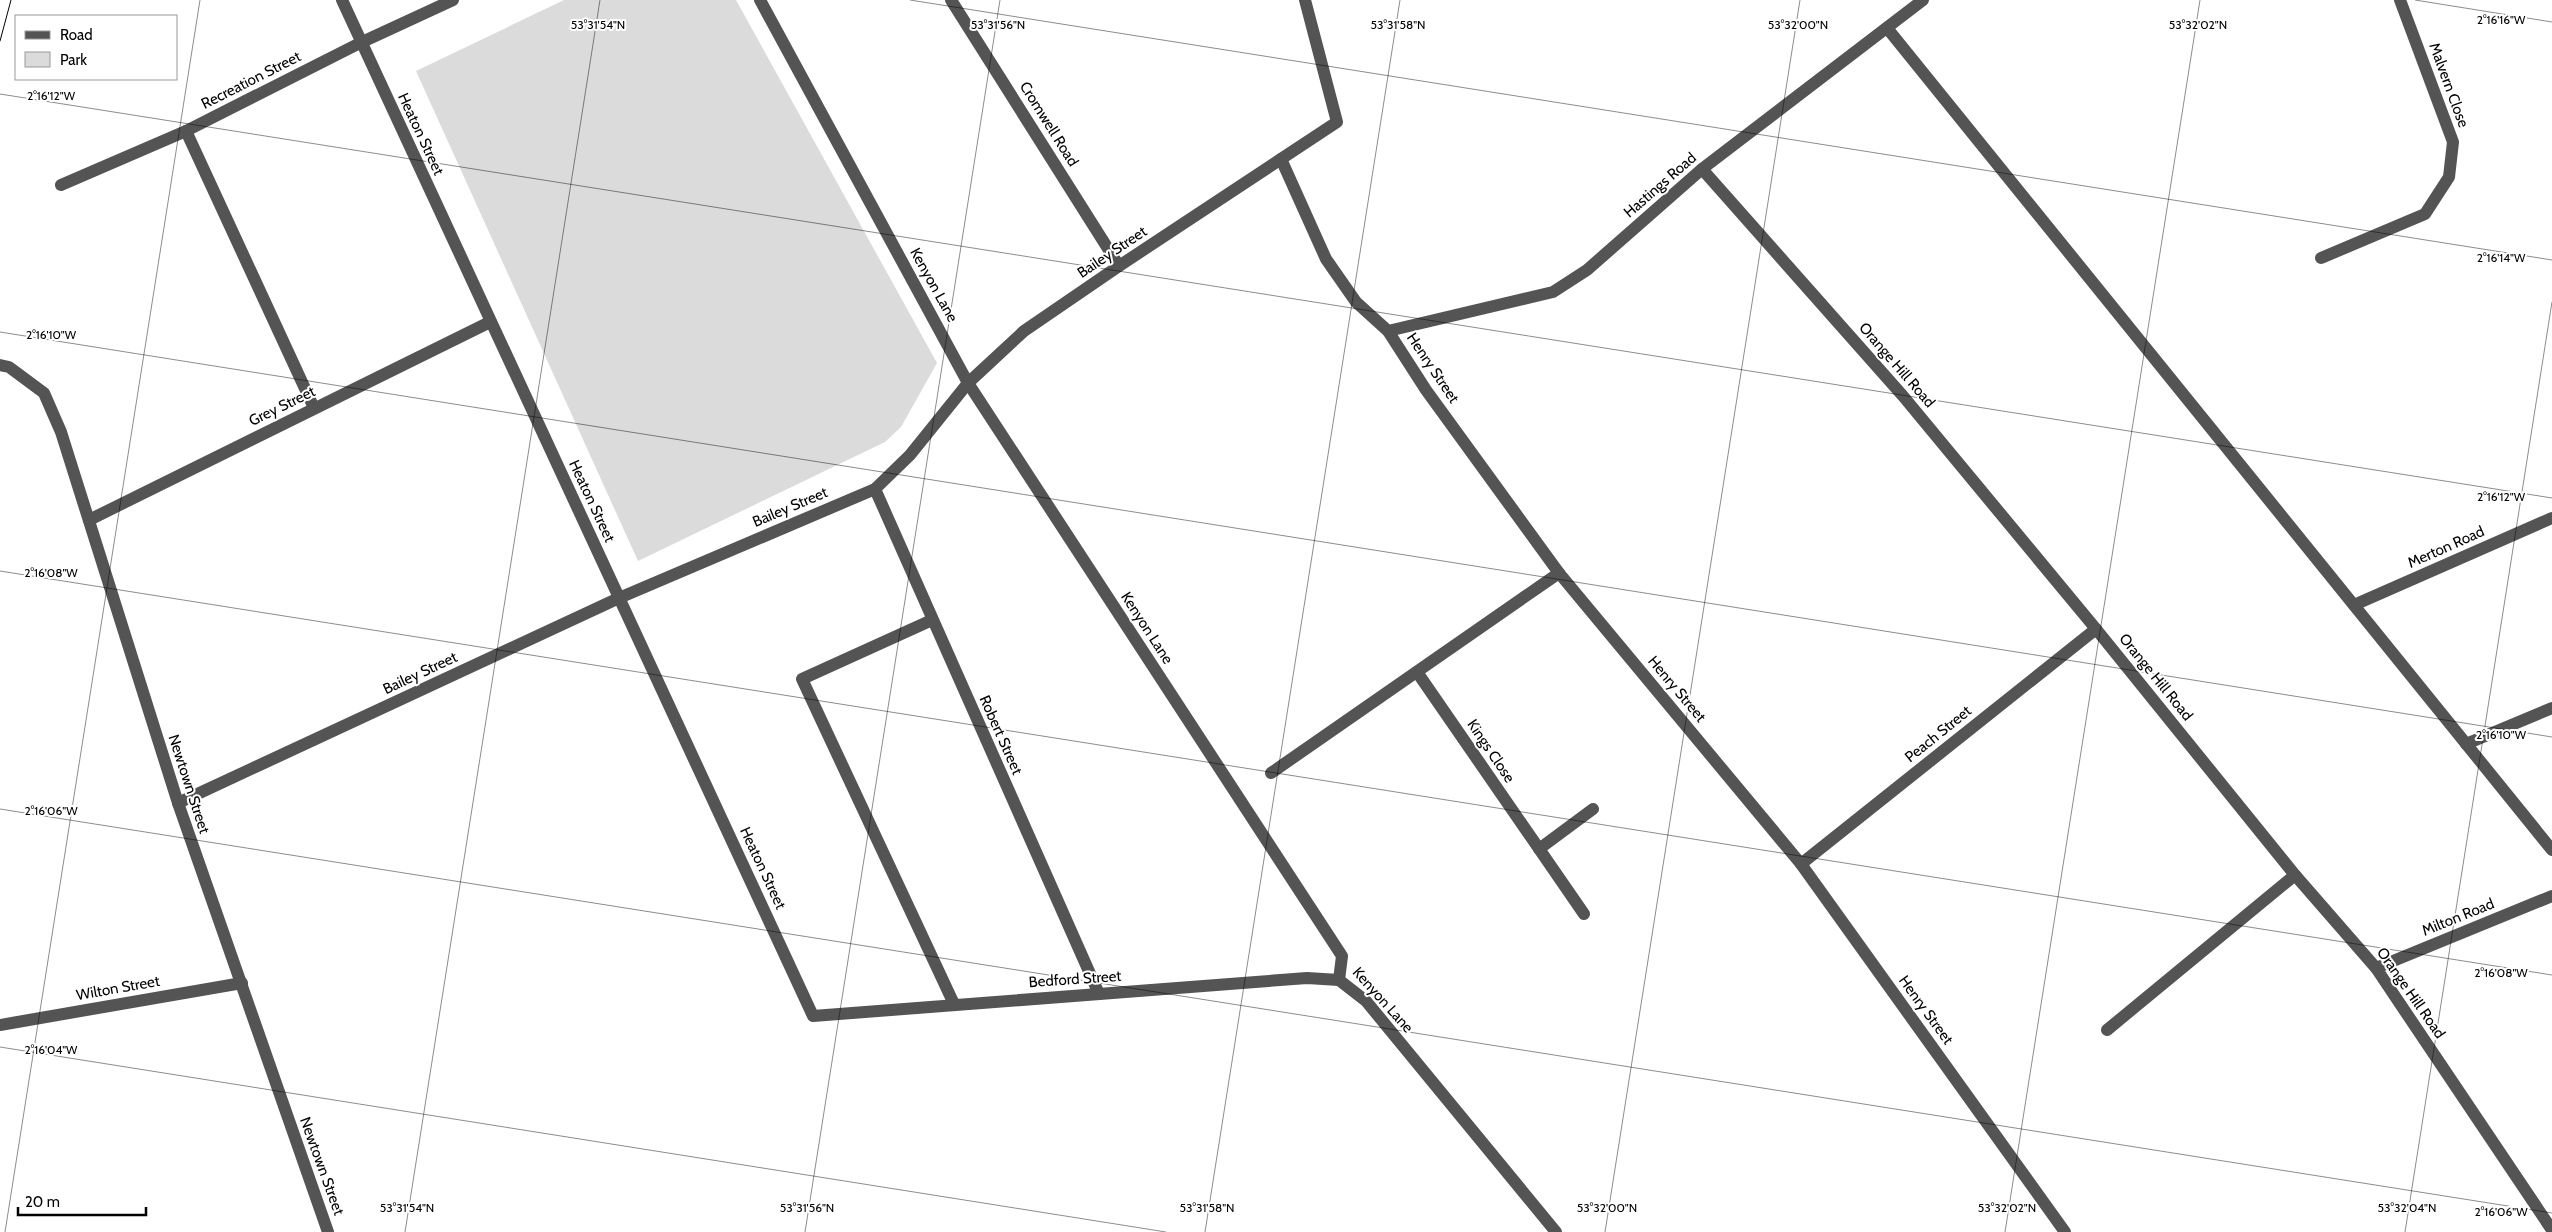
<svg xmlns="http://www.w3.org/2000/svg" width="2552" height="1232" font-family="Cabin,sans-serif">
	<rect width="100%" height="100%" fill="#fff"/>
	<path fill="#dbdbdb" d="M564 0H736L937 363 901 427 885 442 638 561 416 71Z"/>
	<g fill="none" stroke-linecap="round" stroke-linejoin="round">
		<g stroke="#545454" stroke-width="12">
			<path d="M342 0 813 1016 1307 978 1339 980"/>
			<path d="M760 0 968 383 1342 956 1339 980"/>
			<path d="M951 0 1119 266"/>
			<path d="M1887 28 2552 850"/>
			<path d="M186 131 314 408"/>
			<path d="M1281 159 1326 259 1356 302 1388 331 1426 390 1559 573 1801 864 2065 1232"/>
			<path d="M1702 169 1903 396 2096 629 2295 875 2376 968 2552 1230"/>
			<path d="M61 185 186 131 360 43 453 0"/>
			<path d="M2321 258 2425 214 2449 177 2453 142 2400 0"/>
			<path d="M1388 331 1553 292 1587 270 1702 169 1923 0"/>
			<path d="M0 365 9 367 44 393 61 432 178 803 328 1232"/>
			<path d="M875 489 1099 994"/>
			<path d="M89 520 490 322"/>
			<path d="M2354 605 2552 518"/>
			<path d="M932 620 802 679 954 1004"/>
			<path d="M1417 672 1584 914"/>
			<path d="M2466 744 2552 708"/>
			<path d="M1271 773 1559 573"/>
			<path d="M178 803 619 598 875 489 910 455 968 383 1024 331 1119 266 1337 122 1305 0"/>
			<path d="M1539 849 1593 809"/>
			<path d="M1801 864 2096 629"/>
			<path d="M2376 968 2552 896"/>
			<path d="M1339 980 1366 1001 1556 1232"/>
			<path d="M0 1025 242 983"/>
			<path d="M2107 1030 2295 875"/>
		</g>
		<path stroke="#000" stroke-width="1" d="M0 41 11 0"/>
	</g>
	<path fill="none" stroke="#000" stroke-width="1" stroke-opacity="0.45" d="M910 0 2552 260M2415 0 2552 22M0 94 2552 498M0 332 2552 737M0 571 2552 975M0 809 2552 1213M0 1047 1166 1232M5 1232 200 0M405 1232 600 0M805 1232 1000 0M1205 1232 1400 0M1605 1232 1800 0M2005 1232 2200 0M2405 1232 2552 302"/>
	<g text-anchor="middle" stroke-width="4" stroke-linejoin="round" paint-order="stroke">
		<g font-size="15" fill="#000" stroke="#fff">
			<text transform="translate(251 80) rotate(-27)" y="5">Recreation Street</text>
			<text transform="translate(2449 85) rotate(70)" y="5">Malvern Close</text>
			<text transform="translate(1049 124) rotate(58)" y="5">Cromwell Road</text>
			<text transform="translate(421 134) rotate(65)" y="5">Heaton Street</text>
			<text transform="translate(1660 185) rotate(-41)" y="5">Hastings Road</text>
			<text transform="translate(1112 252) rotate(-34)" y="5">Bailey Street</text>
			<text transform="translate(934 285) rotate(61)" y="5">Kenyon Lane</text>
			<text transform="translate(1897 365) rotate(49)" y="5">Orange Hill Road</text>
			<text transform="translate(1433 368) rotate(56)" y="5">Henry Street</text>
			<text transform="translate(282 406) rotate(-26)" y="5">Grey Street</text>
			<text transform="translate(592 501) rotate(65)" y="5">Heaton Street</text>
			<text transform="translate(790 507) rotate(-23)" y="5">Bailey Street</text>
			<text transform="translate(2446 547) rotate(-24)" y="5">Merton Road</text>
			<text transform="translate(1147 628) rotate(57)" y="5">Kenyon Lane</text>
			<text transform="translate(420 673) rotate(-25)" y="5">Bailey Street</text>
			<text transform="translate(2156 677) rotate(51)" y="5">Orange Hill Road</text>
			<text transform="translate(1677 689) rotate(50)" y="5">Henry Street</text>
			<text transform="translate(1938 734) rotate(-39)" y="5">Peach Street</text>
			<text transform="translate(1001 735) rotate(66)" y="5">Robert Street</text>
			<text transform="translate(1491 751) rotate(56)" y="5">Kings Close</text>
			<text transform="translate(189 784) rotate(72)" y="5">Newtown Street</text>
			<text transform="translate(763 868) rotate(65)" y="5">Heaton Street</text>
			<text transform="translate(2458 917) rotate(-22)" y="5">Milton Road</text>
			<text transform="translate(1075 979) rotate(-4)" y="5">Bedford Street</text>
			<text transform="translate(118 988) rotate(-10)" y="5">Wilton Street</text>
			<text transform="translate(2411 993) rotate(55)" y="5">Orange Hill Road</text>
			<text transform="translate(1383 1000) rotate(48)" y="5">Kenyon Lane</text>
			<text transform="translate(1926 1010) rotate(54)" y="5">Henry Street</text>
			<text transform="translate(322 1166) rotate(70)" y="5">Newtown Street</text>
		</g>
	</g>
	<g font-size="12" text-anchor="middle" fill="#000" stroke="#fff" stroke-width="4" stroke-linejoin="round" paint-order="stroke">
		<text x="2501" y="24">2°16'16"W</text>
		<text x="598" y="29">53°31'54"N</text>
		<text x="998" y="29">53°31'56"N</text>
		<text x="1398" y="29">53°31'58"N</text>
		<text x="1798" y="29">53°32'00"N</text>
		<text x="2198" y="29">53°32'02"N</text>
		<text x="51" y="100">2°16'12"W</text>
		<text x="2501" y="262">2°16'14"W</text>
		<text x="51" y="339">2°16'10"W</text>
		<text x="2501" y="501">2°16'12"W</text>
		<text x="51" y="577">2°16'08"W</text>
		<text x="2501" y="739">2°16'10"W</text>
		<text x="51" y="815">2°16'06"W</text>
		<text x="2501" y="977">2°16'08"W</text>
		<text x="51" y="1054">2°16'04"W</text>
		<text x="407" y="1212">53°31'54"N</text>
		<text x="807" y="1212">53°31'56"N</text>
		<text x="1207" y="1212">53°31'58"N</text>
		<text x="1607" y="1212">53°32'00"N</text>
		<text x="2007" y="1212">53°32'02"N</text>
		<text x="2407" y="1212">53°32'04"N</text>
		<text x="2501" y="1216">2°16'06"W</text>
	</g>
	<rect x="15" y="15" width="162" height="65" fill="#ffffff" stroke="#999999"/>
	<rect x="25" y="31" width="25" height="8" fill="#545454" stroke="#999999"/>
	<text x="60" y="40" font-size="15" fill="#000000">Road</text>
	<rect x="25" y="52" width="25" height="15" fill="#dbdbdb" stroke="#999999"/>
	<text x="60" y="65" font-size="15" fill="#000000">Park</text>
	<path d="M18 1207v8h128v-8" fill="none" stroke="#000000" stroke-width="2.5"/>
	<text x="25" y="1207" font-size="15" fill="#000000" stroke="#ffffff" stroke-width="4" paint-order="stroke">20 m</text>
</svg>
